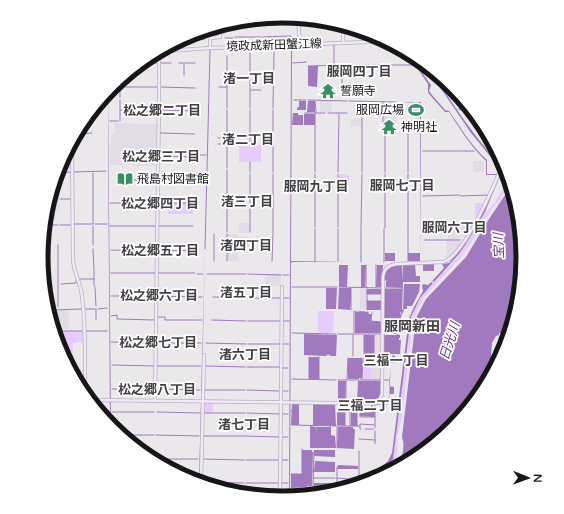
<svg xmlns="http://www.w3.org/2000/svg" width="564" height="514" font-family="'Varela Round','Noto Sans JP',sans-serif">
	<rect width="100%" height="100%" fill="#ebe8ec"/>
	<g fill="#e2dce7">
		<path d="M320 101H332L331 112H320Z"/>
		<path d="M384 114H395L396 124H384Z"/>
		<rect x="351" y="119" width="10" height="7"/>
		<path d="M115 123 157 124V165L156 166 110 165 111 134 115 133Z"/>
		<rect x="473" y="161" width="11" height="11"/>
		<path d="M58 173 59 211H56V219L48 220Z"/>
		<rect x="239" y="223" width="10" height="10"/>
		<path d="M448 229H461L460 246 457 251 446 260V239H448Z"/>
		<rect x="227" y="234" width="11" height="27"/>
		<rect x="239" y="237" width="10" height="10"/>
		<rect x="265" y="274" width="16" height="12"/>
		<path d="M360 288 367 289 366 310H360Z"/>
		<path d="M53 309H69V329H60V350L51 310Z"/>
		<rect x="374" y="335" width="8" height="21"/>
		<path d="M507 337 505 349 496 363 497 345 502 338Z"/>
		<rect x="371" y="358" width="11" height="22"/>
	</g>
	<g fill="#e6cbfc">
		<path d="M411 102 420 103V118L411 117Z"/>
		<rect x="239" y="145" width="22" height="17"/>
		<path d="M339 174 349 175V185L339 184Z"/>
		<path d="M508 181 509 185 498 202 484 220 477 233 463 255 426 295C420 303 417 312 413 321L402 417 398 434 396 435 411 317 420 298 460 254 481 218 495 202Z"/>
		<path d="M168 203H194L193 214H168Z"/>
		<path d="M475 203H485L476 217H475Z"/>
		<path d="M462 223H473L466 236H462Z"/>
		<path d="M318 311H334L333 333H318Z"/>
		<path d="M61 331H83V342L73 343 72 361H67L61 352Z"/>
		<rect x="363" y="358" width="8" height="22"/>
		<rect x="204" y="402" width="9" height="11"/>
		<path d="M396 436 397 437C398 444 398 452 396 459 394 466 376 478 369 481 366 482 363 482 360 483L382 469 393 459Z"/>
	</g>
	<g fill="#a079be">
		<path d="M291 46H292L291 261 348 262H292L291 263 290 496 289 497Z"/>
		<path d="M411 59 413 60 431 85 429 91 432 95 445 110 449 111C461 128 471 146 487 160V174H498L500 176 485 212 464 247 459 254 434 282 432 281 444 268 442 264 449 263 458 252 465 243 486 207 499 177 497 175H486V161C471 147 460 129 449 112H445L429 94 428 92V84Z"/>
		<path d="M308 66H318L317 87 308 86Z"/>
		<path d="M429 71 432 73C450 99 467 126 488 151 493 156 500 159 504 165L490 156 471 133Z"/>
		<path d="M108 92 111 426 110 425 108 143Z"/>
		<path d="M299 101H306V110H297V108L299 107Z"/>
		<path d="M308 101H315V112H307Z"/>
		<path d="M398 102H421V262L396 263V262H421L420 103Z"/>
		<path d="M293 113H298V115H303V125H292Z"/>
		<rect x="304" y="114" width="11" height="11"/>
		<path d="M509 189 523 257 508 332 502 333H499V335L496 336 492 343 490 372 452 428 399 463C403 456 405 445 402 437L416 318 426 299 466 257 487 222Z"/>
		<path d="M205 248 200 482 199 481Z"/>
		<rect x="385" y="253" width="10" height="8"/>
		<rect x="408" y="253" width="12" height="8"/>
		<path d="M415 264 416 276H420V282H403L402 309 404 310 403 313H402L400 323H404V327L399 328 397 334 400 335V338H399V340H396H401L400 354H393V355L395 356V357H396V363H391L389 386 394 387V394H389V403L384 402 383 400H389L391 362 393 354H384V335H396L397 334H394L393 328H386V326H384V323H398V325L396 326V327L398 328 402 306 389 305 402 306 401 312H400C401 317 399 318 398 322L384 321 385 290V289H402V288L386 287V281L388 280H384C385 267 390 266 402 265V281L403 265Z"/>
		<rect x="423" y="264" width="11" height="7"/>
		<path d="M339 265H348L347 287H339Z"/>
		<path d="M361 265H366L365 287H361Z"/>
		<path d="M377 265H383L382 287H376Z"/>
		<path d="M431 282 433 283 420 298 411 317 393 459C382 473 364 482 348 485L381 467 388 461 392 453 409 318 414 307 423 291 422 285 424 284 428 285Z"/>
		<path d="M404 284H420L419 292 412 306H407V309H403Z"/>
		<path d="M326 288H337L336 309H326Z"/>
		<path d="M339 288H351V299H349H351L350 310 338 309Z"/>
		<rect x="367" y="289" width="15" height="5"/>
		<rect x="367" y="301" width="15" height="9"/>
		<path d="M355 311 359 312 360 311 368 312V314H371V321L382 322V333H355Z"/>
		<path d="M304 334 337 335 336 356H331L327 354 326 356 304 355Z"/>
		<rect x="364" y="335" width="10" height="21"/>
		<rect x="309" y="357" width="10" height="22"/>
		<path d="M348 358H362V379H361L360 378H359V379H348Z"/>
		<path d="M338 381H346L345 402H338Z"/>
		<path d="M358 381H382C381 403 379 402 358 402L357 401Z"/>
		<path d="M292 403H299V425H291Z"/>
		<path d="M313 404H335L336 426 313 425Z"/>
		<rect x="351" y="404" width="6" height="22"/>
		<path d="M371 405H373V407H375V415H374L375 417 360 416V413H371Z"/>
		<path d="M337 409H345V426L337 425Z"/>
		<path d="M310 426 316 427 317 433V427H331V435L335 436 336 448H310Z"/>
		<path d="M338 427H353V429H355L354 449 337 448Z"/>
		<path d="M302 450H312V452H313L312 486H310V487H309L308 485 307 487 291 488V474H302Z"/>
		<path d="M314 450H335V457L314 456Z"/>
		<path d="M315 461 335 462V472H314Z"/>
		<path d="M338 465 358 466V469H337Z"/>
		<path d="M314 483H335V487L314 488Z"/>
	</g>
	<g fill="none" stroke-linecap="round" stroke-linejoin="round">
		<g stroke="#a079be" stroke-width="1">
			<path d="M264 20 295 19"/>
			<path d="M362 33 364 32"/>
			<path d="M374 34 376 40"/>
			<path d="M235 37H261"/>
			<path d="M263 37 290 36 292 37 291 43"/>
			<path d="M225 38H233"/>
			<path d="M182 40 205 39"/>
			<path d="M334 45V64"/>
			<path d="M146 63H158"/>
			<path d="M161 63H171"/>
			<path d="M179 63H195"/>
			<path d="M293 63 306 62"/>
			<path d="M350 65H412"/>
			<path d="M308 66 348 65"/>
			<path d="M342 66V87"/>
			<path d="M184 75V64"/>
			<path d="M120 81V93"/>
			<path d="M120 87H157"/>
			<path d="M160 87 195 88"/>
			<path d="M219 87H227"/>
			<path d="M251 90H261"/>
			<path d="M120 94V97"/>
			<path d="M120 100V121"/>
			<path d="M294 100H306"/>
			<path d="M308 100 347 101"/>
			<path d="M315 101 316 112"/>
			<path d="M349 101 396 102"/>
			<path d="M227 108V56"/>
			<path d="M250 108V50"/>
			<path d="M273 108 274 52"/>
			<path d="M458 109 469 112"/>
			<path d="M120 110H157"/>
			<path d="M160 110 194 111"/>
			<path d="M361 112V102"/>
			<path d="M383 112V102"/>
			<path d="M305 113H325"/>
			<path d="M328 113H347"/>
			<path d="M92 116V115"/>
			<path d="M110 121H118"/>
			<path d="M383 126V114"/>
			<path d="M383 128V130H385V172"/>
			<path d="M160 133 194 134"/>
			<path d="M80 134 92 133"/>
			<path d="M218 138H226"/>
			<path d="M218 144H227"/>
			<path d="M250 145V110"/>
			<path d="M423 151H460"/>
			<path d="M461 151H474"/>
			<path d="M200 155H206"/>
			<path d="M160 156 194 157"/>
			<path d="M250 162V172"/>
			<path d="M227 168V110"/>
			<path d="M59 171V169"/>
			<path d="M73 172 106 171"/>
			<path d="M273 172V110"/>
			<path d="M315 172V113"/>
			<path d="M338 172 339 114"/>
			<path d="M362 172V114"/>
			<path d="M408 172V130"/>
			<path d="M60 173 71 172"/>
			<path d="M132 180H156"/>
			<path d="M159 180H193"/>
			<path d="M423 196 460 195"/>
			<path d="M461 196 488 195"/>
			<path d="M60 199H71"/>
			<path d="M110 203H156"/>
			<path d="M159 203H194"/>
			<path d="M239 205H249"/>
			<path d="M73 224H93V173"/>
			<path d="M95 224H107"/>
			<path d="M51 225H58"/>
			<path d="M60 225H71"/>
			<path d="M110 226H156"/>
			<path d="M159 226H193"/>
			<path d="M315 227V174"/>
			<path d="M338 227V174"/>
			<path d="M361 228 362 174"/>
			<path d="M385 228V174"/>
			<path d="M408 228V174"/>
			<path d="M227 232V170"/>
			<path d="M250 232V174"/>
			<path d="M273 233V174"/>
			<path d="M424 240H460"/>
			<path d="M93 245V226"/>
			<path d="M93 249 94 271"/>
			<path d="M205 249 210 50"/>
			<path d="M111 250 154 251"/>
			<path d="M160 251 195 250"/>
			<path d="M214 261V234"/>
			<path d="M227 261V234"/>
			<path d="M272 261 273 234"/>
			<path d="M338 261V229"/>
			<path d="M315 262V229"/>
			<path d="M361 262V229"/>
			<path d="M384 262V229"/>
			<path d="M408 262V229"/>
			<path d="M94 272V284"/>
			<path d="M111 273H155"/>
			<path d="M158 273H195"/>
			<path d="M197 274H203"/>
			<path d="M207 274H246"/>
			<path d="M248 274 281 275"/>
			<path d="M283 275H289"/>
			<path d="M79 279H94"/>
			<path d="M384 280H402"/>
			<path d="M61 284 76 283V280"/>
			<path d="M94 285 95 287"/>
			<path d="M292 287H337"/>
			<path d="M339 287 382 288"/>
			<path d="M366 287V265"/>
			<path d="M376 287V265"/>
			<path d="M95 288 96 306"/>
			<path d="M384 288H402"/>
			<path d="M367 294H382"/>
			<path d="M111 296H155"/>
			<path d="M158 296 195 297"/>
			<path d="M385 296H402"/>
			<path d="M196 297H202"/>
			<path d="M213 297 246 298"/>
			<path d="M248 298H280"/>
			<path d="M283 298H289"/>
			<path d="M367 301H382"/>
			<path d="M384 305 402 306"/>
			<path d="M58 307V245"/>
			<path d="M85 309H95"/>
			<path d="M96 309V320"/>
			<path d="M98 309 107 308"/>
			<path d="M53 310 81 309"/>
			<path d="M351 310V288"/>
			<path d="M367 310V289"/>
			<path d="M372 312 371 321 381 322"/>
			<path d="M111 316 117 315V319L155 320"/>
			<path d="M158 317H165V320H195"/>
			<path d="M384 317 400 318"/>
			<path d="M196 320H202"/>
			<path d="M212 320 246 321"/>
			<path d="M248 321H280"/>
			<path d="M283 321H289"/>
			<path d="M389 322V318"/>
			<path d="M56 330H60"/>
			<path d="M62 331H82"/>
			<path d="M86 331H107"/>
			<path d="M292 333 336 334"/>
			<path d="M354 333V311"/>
			<path d="M359 333V311"/>
			<path d="M368 333V312"/>
			<path d="M338 334H381"/>
			<path d="M111 342 154 343"/>
			<path d="M157 343H201"/>
			<path d="M206 343 246 344"/>
			<path d="M248 344H280"/>
			<path d="M283 344H289"/>
			<path d="M384 344H394"/>
			<path d="M316 355 317 334"/>
			<path d="M327 355V334"/>
			<path d="M353 356V335"/>
			<path d="M364 356V335"/>
			<path d="M368 356 369 335"/>
			<path d="M374 356V335"/>
			<path d="M112 365 154 366"/>
			<path d="M157 366H201"/>
			<path d="M206 366 245 367"/>
			<path d="M247 367H280"/>
			<path d="M283 368H288"/>
			<path d="M292 379 336 380"/>
			<path d="M309 379V357"/>
			<path d="M319 379V357"/>
			<path d="M347 379 348 358"/>
			<path d="M362 379 363 358"/>
			<path d="M338 380H381"/>
			<path d="M383 380H389"/>
			<path d="M346 381V402H354"/>
			<path d="M112 389H154"/>
			<path d="M157 389 200 390"/>
			<path d="M205 390H245"/>
			<path d="M247 390 279 391"/>
			<path d="M282 391H288"/>
			<path d="M375 401V381"/>
			<path d="M366 402V381"/>
			<path d="M375 404H382"/>
			<path d="M384 404H388"/>
			<path d="M291 411H297"/>
			<path d="M101 412H108"/>
			<path d="M112 412H154"/>
			<path d="M157 412 200 413"/>
			<path d="M204 413H245"/>
			<path d="M247 413 279 414"/>
			<path d="M371 413H360V417H375"/>
			<path d="M281 414H288"/>
			<path d="M292 425 336 426"/>
			<path d="M330 426 331 407"/>
			<path d="M337 426H360"/>
			<path d="M345 426V405"/>
			<path d="M350 426V405"/>
			<path d="M357 426V405"/>
			<path d="M317 427V448"/>
			<path d="M375 428V405"/>
			<path d="M361 429H360V424L374 425"/>
			<path d="M365 429H373"/>
			<path d="M123 435H154"/>
			<path d="M156 435 199 436"/>
			<path d="M204 436H245"/>
			<path d="M246 436 279 437"/>
			<path d="M281 437H288"/>
			<path d="M359 439 375 440"/>
			<path d="M375 444V431"/>
			<path d="M348 445H353"/>
			<path d="M337 447V427"/>
			<path d="M348 447V427"/>
			<path d="M159 459H198"/>
			<path d="M203 459 244 460"/>
			<path d="M246 460H279"/>
			<path d="M281 460H288"/>
			<path d="M302 470 313 471"/>
			<path d="M337 471V467"/>
			<path d="M291 474H301"/>
			<path d="M337 476V472"/>
			<path d="M359 476V451"/>
			<path d="M314 478H335"/>
			<path d="M337 478 348 479V481"/>
			<path d="M203 482 244 483"/>
			<path d="M246 483H279"/>
			<path d="M281 483H288"/>
			<path d="M302 487V449"/>
			<path d="M337 487V477"/>
			<path d="M313 488 314 451"/>
			<path d="M313 492V489"/>
			<path d="M294 495V489"/>
		</g>
		<defs>
			<g id="secondary">
				<path d="M298 19 300 44"/>
				<path d="M343 28V43"/>
				<path d="M210 48V40L211 38 220 37V28"/>
				<path d="M165 51 211 48 368 42 383 40"/>
				<path d="M72 146 73 260C74 273 81 284 82 296 86 327 85 358 85 388"/>
				<path d="M93 400 337 403C344 403 371 405 377 402 380 400 381 397 382 394L383 276C384 269 389 265 396 264L443 262C464 257 495 184 503 163"/>
				<path d="M155 401 159 99V55"/>
				<path d="M201 482 204 355"/>
				<path d="M280 498 282 287"/>
			</g>
			<path id="highway" d="M45 276V236"/>
		</defs>
		<use href="#secondary" stroke="#b6b4b8" stroke-width="4"/>
		<use href="#highway" stroke="#c7c7c7" stroke-width="5.5"/>
		<use href="#secondary" stroke="#f3e7fe" stroke-width="2.5"/>
		<use href="#highway" stroke="#d8aefa" stroke-width="4"/>
	</g>
	<defs>
		<symbol id="temple-bare" viewBox="-9 -9 18 18"><path d="M0-6L5-2H3V0L6.5 2.5H4V6H1.5V3h-3V6H-4V2.5H-6.5L-3 0V-2H-5Z" fill="#379065" stroke="#fff" stroke-width="2.5" paint-order="stroke"/></symbol>
		<symbol id="stadium-bare" viewBox="-9 -9 18 18"><path d="M0-5a6.5 5 0 1 0 0 10a6.5 5 0 1 0 0-10ZM-3.5-1.8h7v3.6h-7Z" fill="#379065" stroke="#fff" stroke-width="2.5" paint-order="stroke"/></symbol>
		<symbol id="library-bare" viewBox="-9 -9 18 18"><path d="M-6-4Q-3-5.5-.7-3.5V5Q-3 3-6 4ZM6-4Q3-5.5 .7-3.5V5Q3 3 6 4Z" fill="#379065" stroke="#fff" stroke-width="2.5" paint-order="stroke"/></symbol>
	</defs>
	<g fill-rule="evenodd">
		<use href="#temple-bare" x="317" y="80" width="22" height="22"/>
		<use href="#stadium-bare" x="405" y="99" width="22" height="22"/>
		<use href="#temple-bare" x="378" y="116" width="22" height="22"/>
		<use href="#library-bare" x="114" y="168" width="22" height="22"/>
	</g>
	<g text-anchor="middle" stroke-width="3.5" stroke-linejoin="round" paint-order="stroke">
		<g font-size="12" fill="#161517" stroke="#fff">
			<text transform="translate(274 45) rotate(-2)" y="4">境政成新田蟹江線</text>
		</g>
		<g font-size="12" fill="#161517" stroke="#fff" text-anchor="start">
			<text x="340" y="95">誓願寺</text>
			<text x="404" y="114" text-anchor="end">服岡広場</text>
			<text x="401" y="131">神明社</text>
			<text x="137" y="183">飛島村図書館</text>
		</g>
		<g font-size="13" font-weight="bold" fill="#413f42" stroke="#fff">
			<text x="359" y="76">服岡四丁目</text>
			<text x="249" y="83">渚一丁目</text>
			<text x="162" y="115">松之郷二丁目</text>
			<text x="248" y="144">渚二丁目</text>
			<text x="161" y="161">松之郷三丁目</text>
			<text x="402" y="190">服岡七丁目</text>
			<text x="316" y="191">服岡九丁目</text>
			<text x="247" y="206">渚三丁目</text>
			<text x="160" y="208">松之郷四丁目</text>
			<text x="454" y="232">服岡六丁目</text>
			<text x="246" y="250">渚四丁目</text>
			<text x="160" y="255">松之郷五丁目</text>
			<text x="246" y="297">渚五丁目</text>
			<text x="159" y="300">松之郷六丁目</text>
			<text x="158" y="347">松之郷七丁目</text>
			<text x="245" y="359">渚六丁目</text>
			<text x="396" y="365">三福一丁目</text>
			<text x="157" y="394">松之郷八丁目</text>
			<text x="370" y="410">三福二丁目</text>
			<text x="244" y="429">渚七丁目</text>
		</g>
		<g font-size="13" font-style="italic" fill="#6a388d" stroke="#fff">
			<text transform="translate(498 246) rotate(-92)" y="5">宝川</text>
			<text transform="translate(449 341) rotate(-73)" y="5">日光川</text>
		</g>
		<g font-size="14" font-weight="bold" fill="#413f42" stroke="#fff">
			<text x="412" y="331">服岡新田</text>
		</g>
	</g>
	<path d="M0 0H564V514H0ZM48 257a234 234 0 1 1 468 0a234 234 0 1 1-468 0Z" fill="#fff" fill-rule="evenodd"/>
	<path fill="none" stroke="#161517" stroke-width="5" d="M48 257a234 234 0 1 1 468 0a234 234 0 1 1-468 0Z"/>
	<g transform="translate(528 478) rotate(91)" stroke="#ffffff" stroke-width="3" paint-order="stroke">
	<path d="M0-3L7 15L0 10L-7 15Z" fill="#161517"/>
	<text y="-6" font-size="11" font-weight="bold" text-anchor="middle" fill="#161517">N</text>
	</g>
</svg>
